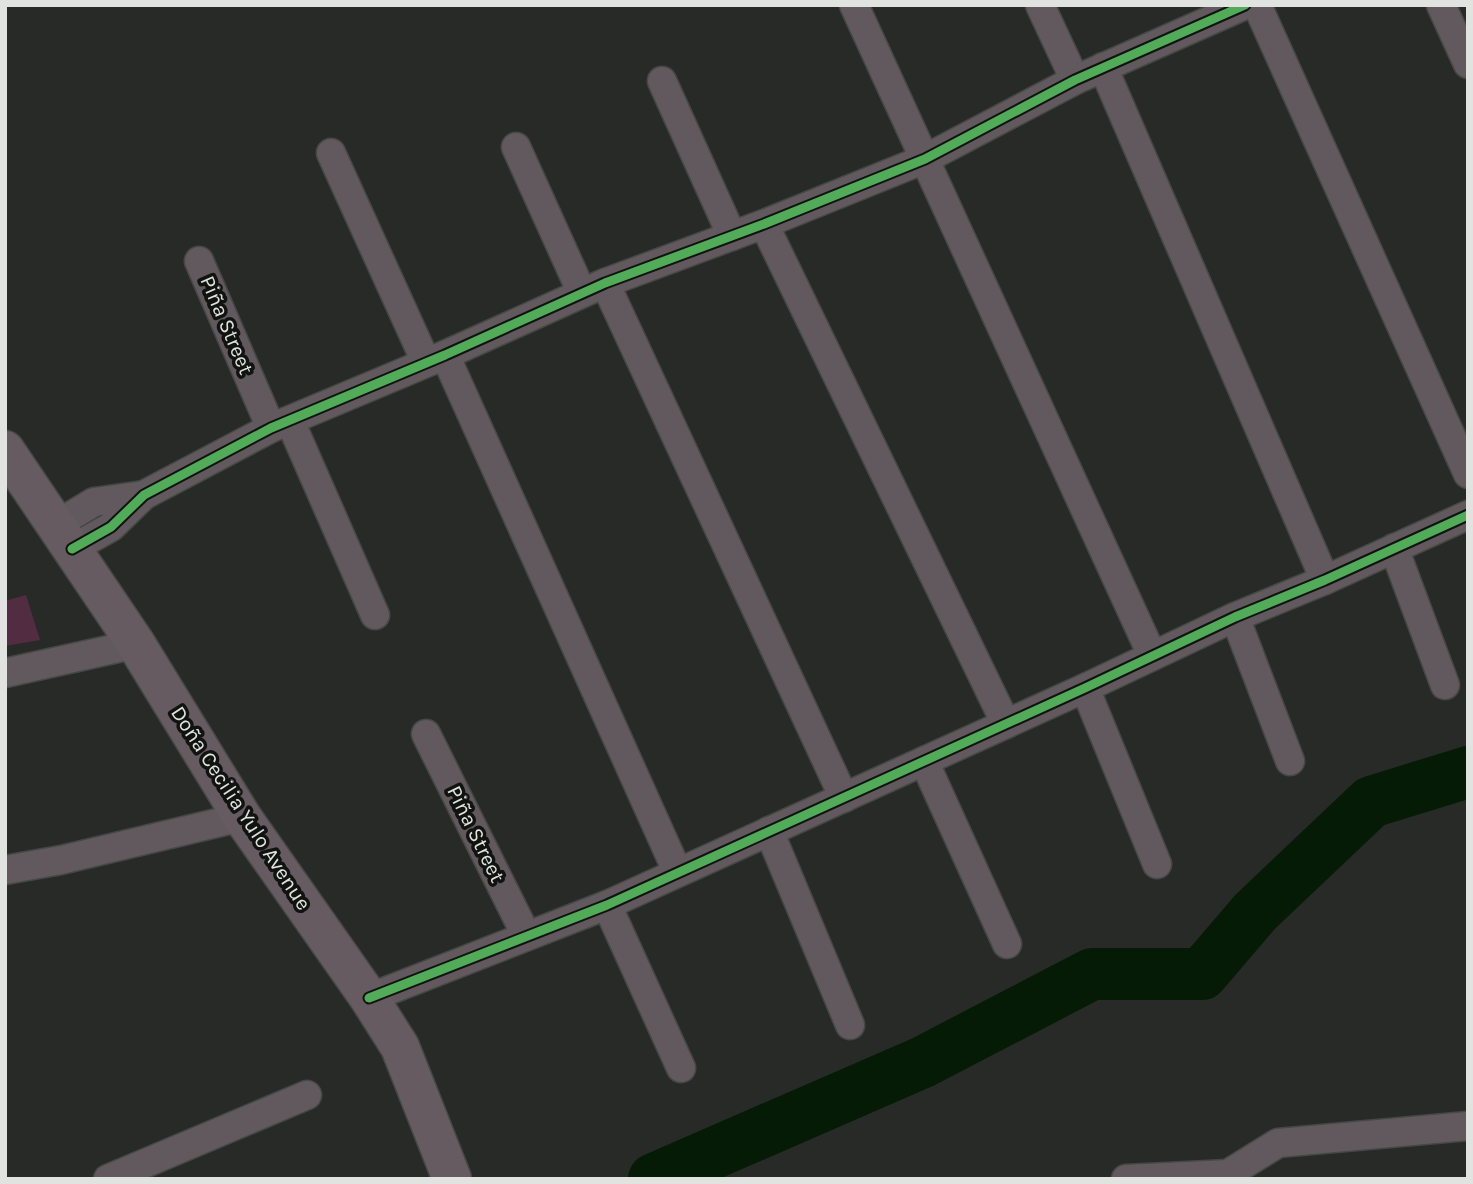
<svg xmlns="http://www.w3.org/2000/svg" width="1473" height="1184" font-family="Karla,sans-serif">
	<rect width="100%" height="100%" fill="#282a28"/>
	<path fill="#522d42" d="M26 595 40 640 5 646V601Z"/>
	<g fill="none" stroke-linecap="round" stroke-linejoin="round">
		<path stroke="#051b05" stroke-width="52" d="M654 1179 923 1062 1092 974H1202L1255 912 1371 802 1468 772"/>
		<defs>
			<g id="street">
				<path d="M854 5 1152 655"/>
				<path d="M1040 5 1075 80"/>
				<path d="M1257 5 1468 474"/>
				<path d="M1441 5 1468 64"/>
				<path d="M1103 67 1325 580"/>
				<path d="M662 81 732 236"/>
				<path d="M516 147 582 293"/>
				<path d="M331 153 426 362"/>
				<path d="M764 224 1006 724"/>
				<path d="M199 261 271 428"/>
				<path d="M605 283 844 798"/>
				<path d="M445 355 677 871"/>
				<path d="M290 421 375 615"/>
				<path d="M56 525 94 502 144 495"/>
				<path d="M1394 548 1445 685"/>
				<path d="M72 549 111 527 144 495 271 428 445 355 605 283 764 224 925 159 1075 80 1245 5"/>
				<path d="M1235 617 1290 761"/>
				<path d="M5 673 136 644"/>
				<path d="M1085 688 1157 864"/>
				<path d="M426 734 526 935"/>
				<path d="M924 761 1007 944"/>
				<path d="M769 831 850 1025"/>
				<path d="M5 870 61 860 242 817"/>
				<path d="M607 905 681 1068"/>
				<path d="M369 998 607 905 1085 688 1235 617 1325 580 1468 515"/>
				<path d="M108 1179 307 1095"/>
				<path d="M1126 1179 1228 1174 1278 1143 1468 1126"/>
			</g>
			<path id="secondary" d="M5 450 136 644 242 817 369 998 400 1047 452 1179"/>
		</defs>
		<use href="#street" stroke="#454845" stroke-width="31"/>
		<use href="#secondary" stroke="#454845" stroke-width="41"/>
		<use href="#street" stroke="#62595e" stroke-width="28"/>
		<use href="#secondary" stroke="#655b61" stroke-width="38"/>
		<defs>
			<g id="cycleway">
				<path d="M72 549 111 527 144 495 271 428 445 355 605 283 764 224 925 159 1075 80 1245 5"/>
				<path d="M369 998 607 905 1085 688 1235 617 1325 580 1468 515"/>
			</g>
		</defs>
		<use href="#cycleway" stroke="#111311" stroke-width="13"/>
		<use href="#cycleway" stroke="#51ab58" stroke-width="9"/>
	</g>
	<g text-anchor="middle" stroke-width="7" stroke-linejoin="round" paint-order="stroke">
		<g font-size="21" fill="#e0e3e0" stroke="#111311">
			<text transform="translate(227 325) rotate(67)" y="7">Piña Street</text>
			<text transform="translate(241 808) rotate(57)" y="7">Doña Cecilia Yulo Avenue</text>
			<text transform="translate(476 834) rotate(64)" y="7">Piña Street</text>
		</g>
	</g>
	<rect width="1473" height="1184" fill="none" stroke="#e0e3e0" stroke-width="14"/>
</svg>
